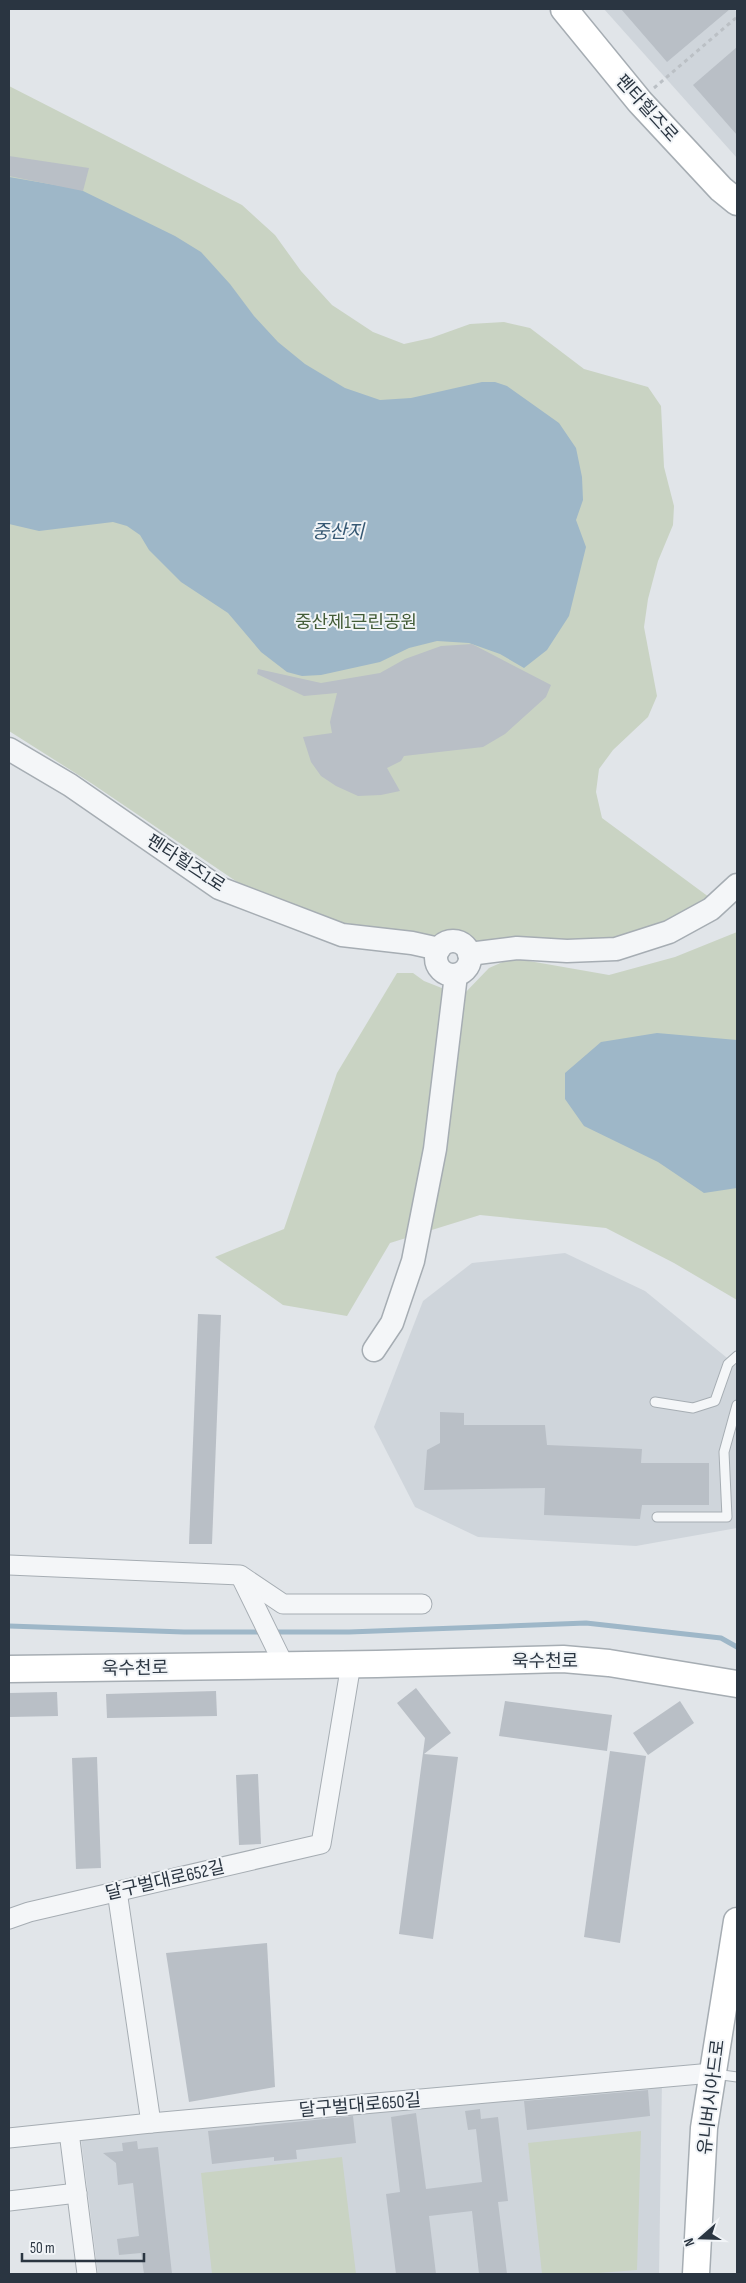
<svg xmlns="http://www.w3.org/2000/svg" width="746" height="2283" font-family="'Sofia Sans Condensed','Noto Sans KR',sans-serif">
	<rect width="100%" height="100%" fill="#e1e5e9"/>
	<g fill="#cfd5db">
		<path d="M604 9H734L737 12V158Z"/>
		<path d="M565 1253 645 1291 737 1366V1528L636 1546 478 1537 415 1507 374 1427 423 1301 472 1263Z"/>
		<path d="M662 2079 659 2274H98L81 2139Z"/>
	</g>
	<g fill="#c9d3c3">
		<path d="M9 86 242 205 275 235 301 271 332 305 373 332 404 344 431 338 470 324 504 322 530 328 584 369 648 387 661 406 664 467 674 506 673 525 658 561 648 599 644 627 657 696 648 717 613 750 599 769 596 792 602 818 717 903 669 932 469 954 283 913 91 783 9 731Z"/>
		<path d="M737 932V1300L674 1263 606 1228 480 1215 390 1243 347 1316 283 1305 215 1257 284 1229 337 1073 397 973H413L424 981 462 996 489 968 512 958 609 975 675 957Z"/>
		<path d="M641 2131 637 2270 586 2274H542L528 2143Z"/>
		<path d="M342 2157 356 2274H212L201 2173Z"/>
	</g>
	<g fill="#9eb7c8">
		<path d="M9 177 79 189 175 236 201 252 230 284 254 316 278 342 305 364 345 388 380 400 411 398 482 382H495L507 386 559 423 576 448 582 477 583 500 576 520 586 547 569 616 547 650 524 668 500 654 469 643 437 641 409 648 380 662 321 675 302 676 287 672 261 652 228 613 181 582 149 550 140 535 127 526 113 522 39 531 9 524Z"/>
		<path d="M657 1033 737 1040V1188L704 1193 658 1162 584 1126 565 1099V1073L601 1042Z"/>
	</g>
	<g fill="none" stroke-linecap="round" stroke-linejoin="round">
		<g stroke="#9eb7c8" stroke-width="5">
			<path d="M9 1626 184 1632H263"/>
			<path d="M271 1632H349L586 1623 721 1638 737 1647"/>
		</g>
	</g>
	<g fill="#b9bfc6">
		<path d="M621 9H730L667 62Z"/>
		<path d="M737 47V135L693 85Z"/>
		<path d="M9 156 89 168 83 191 9 176Z"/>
		<path d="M472 644 551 685 546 697 505 734 483 747 404 756 401 761 387 768 400 791 381 795 358 796 336 786 321 776 311 762 303 737 332 733 330 722 337 693 304 696 257 674 258 669 321 683 380 673 405 659 441 646Z"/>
		<path d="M198 1314 221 1315 212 1544H189Z"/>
		<path d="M440 1412 464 1413V1425H545L547 1445 642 1449 641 1463H709V1505H642L640 1519 544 1515 545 1488 424 1490 427 1450 440 1443Z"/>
		<path d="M416 1688 451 1733 424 1754 458 1757 433 1939 399 1934 425 1738 397 1703Z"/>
		<path d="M216 1691 217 1716 107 1718 106 1694Z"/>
		<path d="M57 1692 58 1716 9 1717V1693Z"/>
		<path d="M505 1701 612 1715 607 1751 499 1736Z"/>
		<path d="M680 1701 694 1723 648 1755 633 1733Z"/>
		<path d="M610 1751 646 1756 620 1943 584 1937Z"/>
		<path d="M97 1757 101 1868 76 1869 72 1758Z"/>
		<path d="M258 1774 261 1844 239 1845 236 1775Z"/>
		<path d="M267 1943 275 2087 189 2102 166 1953Z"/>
		<path d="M648 2090 650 2116 527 2130 524 2101Z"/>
		<path d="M480 2109 481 2119 498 2117 508 2201 498 2202 507 2274H479L472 2211 429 2216 436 2274H396L386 2194 400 2192 391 2117 416 2113 426 2189 482 2182 476 2129 468 2130 465 2111Z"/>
		<path d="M353 2116 356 2143 296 2150 297 2159 274 2161V2157L212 2164 208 2131Z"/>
		<path d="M137 2141 138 2149 158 2147 172 2274H144L141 2253 119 2255 117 2239 139 2236 133 2183 118 2185 116 2163 103 2153 123 2151 122 2143Z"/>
	</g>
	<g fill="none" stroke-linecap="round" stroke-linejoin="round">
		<defs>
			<g id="service">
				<path d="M655 1402 693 1408 715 1401 728 1364 737 1356"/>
				<path d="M657 1517H727L724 1452 737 1405"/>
				<path d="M715 2074 737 2077"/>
			</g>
			<g id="minor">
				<path d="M9 1565 240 1575 283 1604H422"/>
				<path d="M241 1577 284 1665"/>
				<path d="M117 1891 151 2123"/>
				<path d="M9 1919 29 1912 321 1844 351 1664"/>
				<path d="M69 2132 87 2274"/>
				<path d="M9 2138 151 2123 712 2073"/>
				<path d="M9 2201 77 2193"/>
			</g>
			<g id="tertiary">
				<path d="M9 749 70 785 219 888 342 935 412 943 439 949"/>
				<circle cx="453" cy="958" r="17"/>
				<path d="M469 954 517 948 567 951 616 949 669 932 711 909 737 885"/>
				<path d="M374 1350 392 1323 413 1261 435 1149 456 975"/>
			</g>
			<g id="secondary">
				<path d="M564 9 640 102 721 189 737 202"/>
				<path d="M9 1669 377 1664 563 1659 609 1663 737 1684"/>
				<path d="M696 2274 704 2128 737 1921"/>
			</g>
		</defs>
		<use href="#service" stroke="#a6adb3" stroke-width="11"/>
		<use href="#minor" stroke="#a6adb3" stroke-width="21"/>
		<use href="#tertiary" stroke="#a6adb3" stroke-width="25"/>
		<use href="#secondary" stroke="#a6adb3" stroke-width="29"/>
		<path stroke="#bbc0c5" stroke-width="3" stroke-dasharray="4 4" stroke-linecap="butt" d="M654 88 737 17"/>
		<use href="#service" stroke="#f4f6f8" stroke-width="9"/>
		<use href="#minor" stroke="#f4f6f8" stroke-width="19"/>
		<use href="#tertiary" stroke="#f4f6f8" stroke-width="22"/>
		<use href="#secondary" stroke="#fff" stroke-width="26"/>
	</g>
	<g text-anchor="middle" stroke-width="4" stroke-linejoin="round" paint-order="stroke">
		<g font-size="18" fill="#2a3541" stroke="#f1f4f7">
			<text transform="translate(647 108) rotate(48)" y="6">펜타힐즈로</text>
			<text transform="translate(186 863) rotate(33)" y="6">펜타힐즈1로</text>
			<text x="545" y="1667">욱수천로</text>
			<text transform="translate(135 1668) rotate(-1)" y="6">욱수천로</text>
			<text transform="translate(165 1880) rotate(-13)" y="6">달구벌대로652길</text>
			<text transform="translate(711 2097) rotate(-83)" y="6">유니버시아드로</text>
			<text transform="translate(360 2105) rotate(-5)" y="6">달구벌대로650길</text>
		</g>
		<g font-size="18" fill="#435c38" stroke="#f1f4f7">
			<text x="356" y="628">중산제1근린공원</text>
		</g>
		<g font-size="19" font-style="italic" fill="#365873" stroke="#f1f4f7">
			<text x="338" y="538">중산지</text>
		</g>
	</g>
	<rect width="746" height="2283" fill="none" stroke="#2a3541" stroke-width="20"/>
	<g transform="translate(701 2238) rotate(250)" stroke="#f1f4f7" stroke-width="4" paint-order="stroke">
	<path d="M0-4L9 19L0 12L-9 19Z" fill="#2a3541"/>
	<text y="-8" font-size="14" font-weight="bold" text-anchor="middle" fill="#2a3541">N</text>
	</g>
	<path d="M22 2253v8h122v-8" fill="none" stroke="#2a3541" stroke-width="2.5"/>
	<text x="30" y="2253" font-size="15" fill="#2a3541" stroke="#f1f4f7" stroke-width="4" paint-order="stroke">50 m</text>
</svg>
